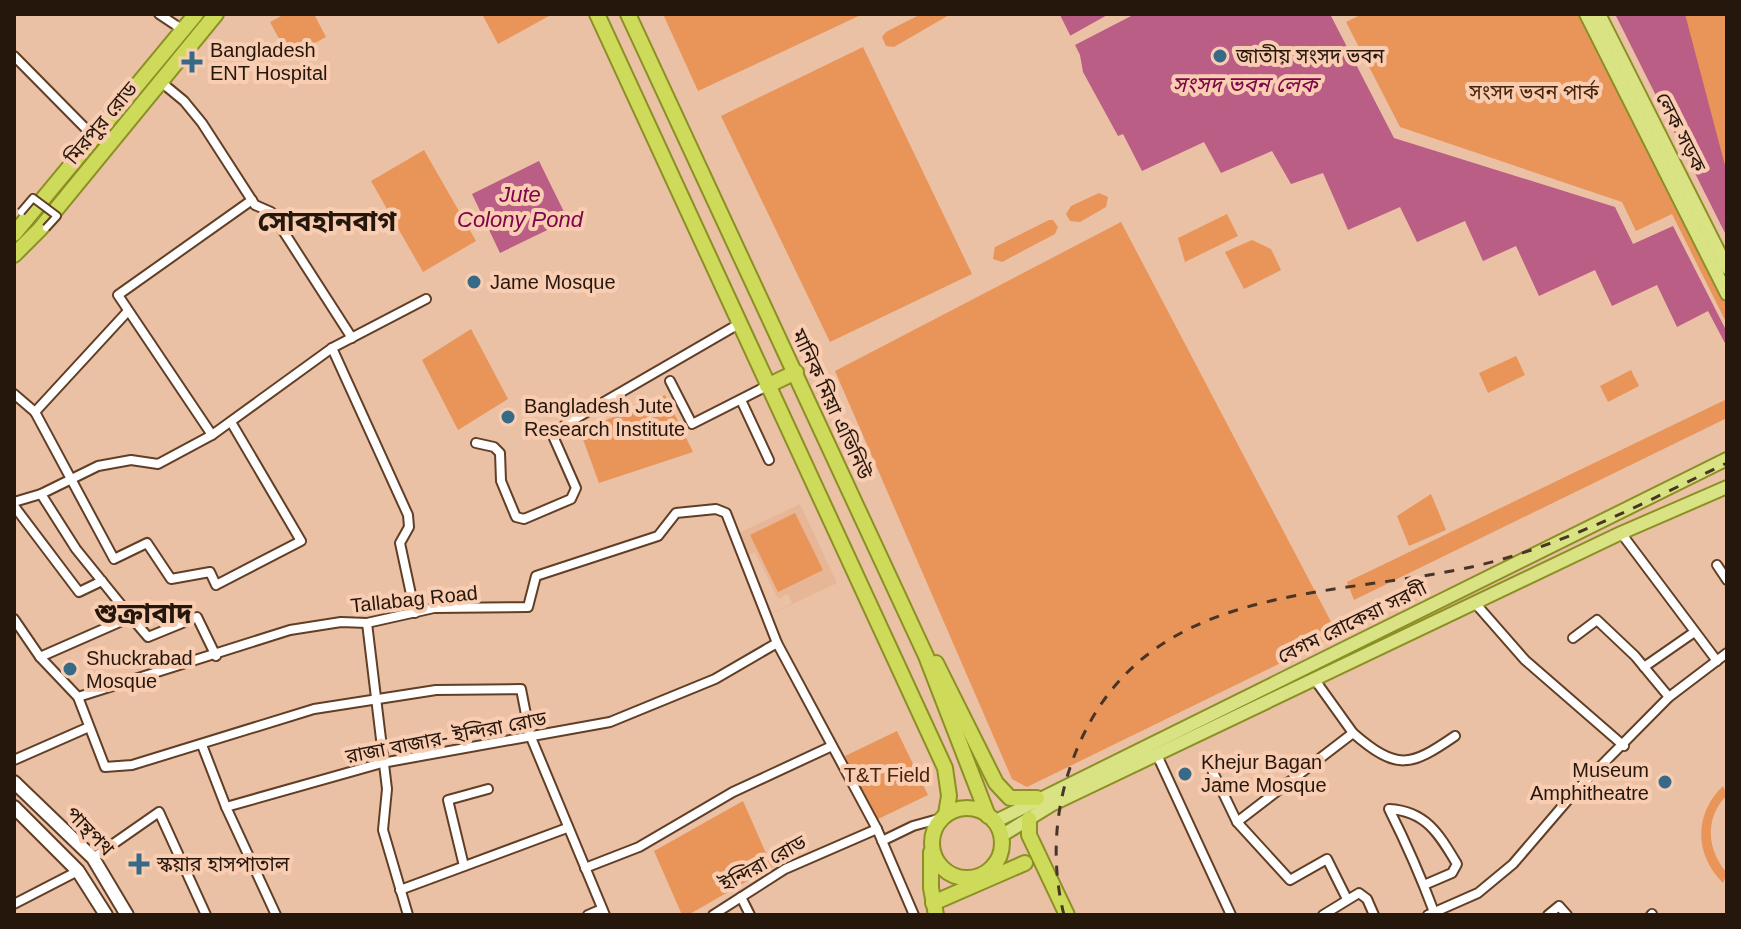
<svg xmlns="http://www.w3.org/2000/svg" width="1741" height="929" font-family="Helvetica,'Noto Sans Bengali',sans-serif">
	<rect width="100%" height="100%" fill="#ebc1a5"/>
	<path fill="#e6b696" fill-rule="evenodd" d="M800 504 837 583 769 615 732 536ZM755 552 778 599 788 594 792 603 772 613 745 558Z"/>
	<g fill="#e99458">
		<path d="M285 14H314L326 37 289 57 270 22Z"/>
		<path d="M482 14H548L549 16 498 44Z"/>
		<path d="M663 14H863L698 91Z"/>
		<path d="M921 14 949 15 894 47 886 46 882 37 886 32Z"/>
		<path d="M1362 14H1582L1727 307V324L1672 214 1636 231 1622 202 1400 127 1346 22Z"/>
		<path d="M1684 14H1727V178Z"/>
		<path d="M863 47 972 274 830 342 721 116Z"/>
		<path d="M424 150 476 241 423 272 371 181Z"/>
		<path d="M1099 193 1108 197 1106 207 1080 222 1070 221 1066 214 1071 206Z"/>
		<path d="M1227 214 1238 236 1185 262 1178 238Z"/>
		<path d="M1049 220H1053L1058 227 1055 234 1002 262 993 259 995 247Z"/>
		<path d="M1121 222 1338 635 1027 787 1012 779 835 371Z"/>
		<path d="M1252 240 1271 249 1281 270 1244 289 1225 252Z"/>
		<path d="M471 329 508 399 458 430 422 360Z"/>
		<path d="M1516 356 1525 375 1488 393 1479 373Z"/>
		<path d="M1631 370 1639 386 1608 402 1600 386Z"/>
		<path d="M665 395 693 452 599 483 580 431Z"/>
		<path d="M1727 399V418L1354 600 1347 582Z"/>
		<path d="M1431 494 1446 530 1409 546 1397 516Z"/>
		<path d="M795 513 823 570 778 592 750 535Z"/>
		<path d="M897 731 928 795 876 820 845 756Z"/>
		<path d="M1723 786 1727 795C1704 818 1707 850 1727 873L1723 883C1695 855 1693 815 1723 786Z"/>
		<path d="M743 801 772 867 688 915H682L654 851Z"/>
	</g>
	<g fill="#bb5e86">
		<path d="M1330 14 1394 138 1615 207 1633 244 1673 226 1727 332V347L1708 311 1677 327 1657 285 1612 306 1595 270 1539 296 1516 246 1483 261 1465 221 1417 242 1400 207 1348 230 1323 173 1291 184 1272 151 1221 173 1204 142 1142 171 1123 134 1118 136 1083 72 1080 55 1060 15Z"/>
		<path d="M1615 14H1685L1727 173V237Z"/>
		<path d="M539 161 568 220 500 253 472 194Z"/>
	</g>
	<path fill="#ebc1a5" d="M1109 14H1135L1073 46 1068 37Z"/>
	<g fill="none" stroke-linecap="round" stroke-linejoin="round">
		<defs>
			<g id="minor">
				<path d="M159 14 183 30"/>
				<path d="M14 56 95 138"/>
				<path d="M161 82 184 101 202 123 255 205 271 212 352 338"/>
				<path d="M252 200 118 295 212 435 332 348 426 299"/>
				<path d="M128 311 35 412 114 559 147 543 171 579 210 572 216 585 301 541 231 422"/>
				<path d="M332 348 408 515 409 527 400 543 415 613"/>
				<path d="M670 381 692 424 767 386"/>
				<path d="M14 394 35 412"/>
				<path d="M741 400 769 460"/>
				<path d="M476 443 494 447 500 453 501 481 516 517 524 519 571 499 576 488 553 436 566 424 737 325"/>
				<path d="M14 502 41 494 98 466 131 460 158 464 212 435"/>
				<path d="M14 506 79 592 102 581"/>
				<path d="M1621 533 1717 661"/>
				<path d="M1717 565 1727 580"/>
				<path d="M1475 603 1525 660 1624 746"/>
				<path d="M131 617 148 637 197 617 216 656"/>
				<path d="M14 619 40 657 78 697 105 767 132 765 314 709 436 690 521 689 530 735 605 915"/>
				<path d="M367 623 387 789 383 830 408 915"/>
				<path d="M1573 638 1597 620 1635 656 1669 697"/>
				<path d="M40 657 131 617 76 549 41 494"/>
				<path d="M1644 667 1693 633"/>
				<path d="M78 697 290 630 341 622 367 623 434 608 528 607 536 576 658 536 676 513 716 509 726 513 777 643"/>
				<path d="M1353 733C1397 771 1410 767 1455 736"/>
				<path d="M202 745 226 807"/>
				<path d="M1157 755 1231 915"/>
				<path d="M14 760 89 727"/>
				<path d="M1212 770 1237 822 1290 880 1327 859 1347 899"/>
				<path d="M1237 822 1353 733 1315 680"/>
				<path d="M882 841 913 826 942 818"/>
				<path d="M93 858 159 812 206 915"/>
				<path d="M464 866 448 800 488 789"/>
				<path d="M585 868 639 847 733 792 832 746"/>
				<path d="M1424 885 1452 873 1457 864C1439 834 1426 811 1389 809 1406 843 1421 877 1434 912"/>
				<path d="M400 890 567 828"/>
				<path d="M741 897 750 915"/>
				<path d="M14 904 78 871"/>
				<path d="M276 915 226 807 382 763 610 722 715 679 777 643 877 829 914 915"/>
				<path d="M588 915 602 909"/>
				<path d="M713 915 785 869 877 829"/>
				<path d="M1323 915 1359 893 1367 899 1374 915"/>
				<path d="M1428 915 1478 893 1513 864 1573 794 1669 697 1727 653"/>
				<path d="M1548 915 1559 906 1567 915"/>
				<path d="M1651 915 1652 914"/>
			</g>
			<g id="secondary">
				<path d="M14 782 93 858 127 915"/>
				<path d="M14 807 78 871 106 915"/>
			</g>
			<g id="primary">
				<path d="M1586 14 1727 294"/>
				<path d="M1599 14 1727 268"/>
				<path d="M994 822 1727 459"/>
				<path d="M1001 836 1053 804 1621 533 1727 487"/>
			</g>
			<g id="trunk">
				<path d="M597 14 945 768 949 796 946 814"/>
				<path d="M628 14 926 656 988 816"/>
				<path d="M14 234 196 14"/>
				<path d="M14 255 40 229 216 14"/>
				<path d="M767 386 796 372"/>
				<path d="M936 663 996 783 1010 798H1037"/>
				<circle cx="967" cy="843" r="35"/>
				<path d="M1029 819V835L1067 915"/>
				<path d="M931 852V888L936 915"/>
				<path d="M933 903 1025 863"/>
			</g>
		</defs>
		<use href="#minor" stroke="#613e26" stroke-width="12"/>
		<use href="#secondary" stroke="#613e26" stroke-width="16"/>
		<use href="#primary" stroke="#8b8f24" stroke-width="16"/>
		<use href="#trunk" stroke="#8b8f24" stroke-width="18"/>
		<use href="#minor" stroke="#fff" stroke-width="8"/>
		<use href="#secondary" stroke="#fff" stroke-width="12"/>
		<use href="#primary" stroke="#dae383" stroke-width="12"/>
		<use href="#trunk" stroke="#ceda5a" stroke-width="14"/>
		<path stroke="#493528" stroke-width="3" stroke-dasharray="10 10" stroke-linecap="butt" d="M1064 915C1050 859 1055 802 1077 749 1148 579 1331 600 1480 565 1567 544 1647 501 1727 463"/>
		<defs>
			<path id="pedestrian-bridge" d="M21 212 33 198 57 216 46 228"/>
		</defs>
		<use href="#pedestrian-bridge" stroke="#613e26" stroke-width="10" stroke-linecap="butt"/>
		<use href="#pedestrian-bridge" stroke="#fff" stroke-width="6"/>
	</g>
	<g fill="#366a86" stroke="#f8cdb2" stroke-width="3">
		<circle cx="1220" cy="56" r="8"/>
		<path d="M188 50h8v8h8v8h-8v8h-8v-8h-8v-8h8z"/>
		<circle cx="474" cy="282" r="8"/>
		<circle cx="508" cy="417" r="8"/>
		<circle cx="70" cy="669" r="8"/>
		<circle cx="1185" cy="774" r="8"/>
		<circle cx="1665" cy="782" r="8"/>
		<path d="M135 852h8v8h8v8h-8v8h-8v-8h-8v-8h8z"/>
	</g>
	<g text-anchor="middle" stroke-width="8" stroke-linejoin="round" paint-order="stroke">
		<g font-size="20" fill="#26170d" stroke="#f8cdb2" text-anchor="start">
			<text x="210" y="57">Bangladesh<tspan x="210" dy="23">ENT Hospital</tspan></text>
			<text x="1236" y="63">জাতীয় সংসদ ভবন</text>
			<text x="490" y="289">Jame Mosque</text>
			<text x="524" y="413">Bangladesh Jute<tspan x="524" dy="23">Research Institute</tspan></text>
			<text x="86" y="665">Shuckrabad<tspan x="86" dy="23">Mosque</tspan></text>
			<text x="1201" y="769">Khejur Bagan<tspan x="1201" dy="23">Jame Mosque</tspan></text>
			<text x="1649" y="777" text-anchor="end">Museum<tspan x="1649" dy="23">Amphitheatre</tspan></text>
			<text x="157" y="871">স্কয়ার হাসপাতাল</text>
		</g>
		<g font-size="20" fill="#46240a" stroke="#f8cdb2">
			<text x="1534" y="99">সংসদ ভবন পার্ক</text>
			<text x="887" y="782">T&amp;T Field</text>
		</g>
		<g font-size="20" fill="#26170d" stroke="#f8cdb2">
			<text transform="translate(101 123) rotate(-50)" y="7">মিরপুর রোড</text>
			<text transform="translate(1681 132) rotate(63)" y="7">লেক সড়ক</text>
			<text transform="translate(832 404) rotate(65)" y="7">মানিক মিয়া এভিনিউ</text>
			<text transform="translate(414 599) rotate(-6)" y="7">Tallabag Road</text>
			<text transform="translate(1352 622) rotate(-26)" y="7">বেগম রোকেয়া সরণী</text>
			<text transform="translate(446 737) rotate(-11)" y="7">রাজা বাজার- ইন্দিরা রোড</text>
			<text transform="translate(90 831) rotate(46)" y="7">পান্থপথ</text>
			<text transform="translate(763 863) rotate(-29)" y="7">ইন্দিরা রোড</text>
		</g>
		<g font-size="22" font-style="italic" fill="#80054a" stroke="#f8cdb2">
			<text x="1245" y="92">সংসদ ভবন লেক</text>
			<text x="520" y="202">Jute<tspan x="520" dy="25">Colony Pond</tspan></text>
		</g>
		<g font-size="28" font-weight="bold" fill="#26170d" stroke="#f8cdb2">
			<text x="327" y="231">সোবহানবাগ</text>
			<text x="143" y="623">শুক্রাবাদ</text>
		</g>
	</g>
	<rect width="1741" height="929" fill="none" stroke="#26170d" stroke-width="32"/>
</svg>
